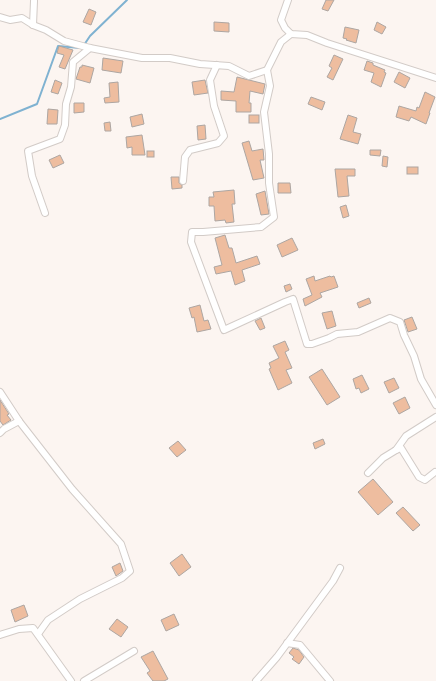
<svg xmlns="http://www.w3.org/2000/svg" width="436" height="681" font-family="'Work Sans',sans-serif">
	<rect width="100%" height="100%" fill="#fcf5f1"/>
	<g fill="none" stroke-linecap="round" stroke-linejoin="round">
		<g stroke="#7fb2d1" stroke-width="2">
			<path d="M84 45 90 36 127 0"/>
			<path d="M0 119 37 104 58 46 80 48"/>
		</g>
	</g>
	<g fill="#eebd9f" stroke="#ada6a2">
		<path d="M326 0H334L328 11 322 9Z"/>
		<path d="M89 9 96 12 91 25 83 22Z"/>
		<path d="M214 22 229 23V32L214 31Z"/>
		<path d="M377 22 386 27 382 34 374 30Z"/>
		<path d="M345 27 359 30 356 43 346 40 347 39 343 38Z"/>
		<path d="M59 46 73 50 65 69 59 67 64 55 57 53Z"/>
		<path d="M334 55 343 59 333 80 327 77 332 68 329 66Z"/>
		<path d="M103 58 123 61 121 73 102 70Z"/>
		<path d="M367 61 373 63V65L385 70 384 72 386 73 381 87 371 82 374 73 364 70Z"/>
		<path d="M82 65 94 68 90 83 76 79 80 67H82Z"/>
		<path d="M399 72 410 78 405 88 394 82Z"/>
		<path d="M237 77 265 84 263 94 250 91 249 103H251V112H236V101L221 100V91L234 92Z"/>
		<path d="M55 80 62 83 58 94 51 92Z"/>
		<path d="M205 80 208 93 194 95 192 82Z"/>
		<path d="M118 82 119 102 105 103 104 98 110 97 109 83Z"/>
		<path d="M425 92 435 97 429 113H430L426 124 411 117 409 121 396 117 399 106 416 111 417 107 419 108Z"/>
		<path d="M311 97 325 102 322 110 308 104Z"/>
		<path d="M74 103H84V112L74 113Z"/>
		<path d="M48 109 58 110 57 124H47Z"/>
		<path d="M142 114 144 124 132 127 130 117Z"/>
		<rect x="249" y="115" width="10" height="8"/>
		<path d="M348 115 357 118 353 132 361 134 358 144 340 139Z"/>
		<path d="M110 122 111 131H105L104 123Z"/>
		<path d="M205 125 206 139 198 140 197 126Z"/>
		<path d="M142 135 145 155H132V147L127 148 126 137Z"/>
		<path d="M249 141 252 151 263 149 264 160H260L264 178 253 180 242 143Z"/>
		<path d="M370 150H381L380 156 370 155Z"/>
		<rect x="147" y="151" width="7" height="6"/>
		<path d="M60 155 64 163 53 168 49 160Z"/>
		<path d="M383 156 388 157 387 167 382 166Z"/>
		<rect x="407" y="167" width="11" height="7"/>
		<path d="M335 169H355V176H347L349 196 338 197Z"/>
		<path d="M171 177H179V183L182 185V188L172 189Z"/>
		<path d="M278 183H290L291 193H278Z"/>
		<path d="M234 190 235 204H232L234 222 226 223 225 220 215 221 214 206H209V197H214L213 192Z"/>
		<path d="M265 191 269 214 261 215 256 194Z"/>
		<path d="M346 205 349 216 343 218 340 207Z"/>
		<path d="M225 235 229 248H232L236 263 257 256 260 264 242 270 245 281 235 285 231 271 216 274 214 267 222 265 215 238Z"/>
		<path d="M292 238 298 250 282 257 277 245Z"/>
		<path d="M314 276 315 281 330 276 331 277 334 276 338 287 320 293 322 297 305 306 303 299 312 295 306 279Z"/>
		<path d="M290 284 292 289 286 292 284 286Z"/>
		<path d="M369 298 371 303 359 308 357 303Z"/>
		<path d="M200 305 204 321 208 320 211 329 197 332 194 317 192 318 189 308Z"/>
		<path d="M332 311 336 326 327 329 322 313Z"/>
		<path d="M412 317 417 329 408 332 404 320Z"/>
		<path d="M261 318 265 328 260 330 255 321Z"/>
		<path d="M285 341 289 350 285 352 292 368 286 370 292 383 278 390 269 369 271 368 269 363 279 358 273 346Z"/>
		<path d="M322 369 340 397 327 405 309 377Z"/>
		<path d="M362 375 369 389 361 393 359 388 356 389 353 379Z"/>
		<path d="M394 378 399 388 389 393 384 382Z"/>
		<path d="M405 397 410 408 399 414 393 403Z"/>
		<path d="M0 400 9 414 7 415 11 420 3 425 0 421Z"/>
		<path d="M323 439 325 444 315 449 313 443Z"/>
		<path d="M178 441 186 450 177 457 169 448Z"/>
		<path d="M373 479 393 502 378 515 358 492Z"/>
		<path d="M403 507 420 525 413 531 396 513Z"/>
		<path d="M182 554 191 567 179 576 170 563Z"/>
		<path d="M120 563 123 571 116 576 112 567Z"/>
		<path d="M24 605 28 616 15 622 11 610Z"/>
		<path d="M174 614 179 625 166 631 161 620Z"/>
		<path d="M117 619 128 627 121 637 109 629Z"/>
		<path d="M293 648 299 650 304 657 299 664 292 659 294 657 289 653Z"/>
		<path d="M153 651 168 679 164 681H153L147 673 150 671 141 657Z"/>
	</g>
	<g fill="none" stroke-linecap="round" stroke-linejoin="round">
		<defs>
			<g id="minor">
				<path d="M288 0 281 20 285 28 291 34 307 35 327 43 436 78"/>
				<path d="M0 17 10 20 22 18 33 25 46 30 64 41 90 48 142 58H170L200 64 229 66 249 76 267 70 281 42 291 34"/>
				<path d="M33 25 34 1"/>
				<path d="M267 70 270 86 264 112 269 154V183L274 217 261 227 203 232H192L191 242 224 330 285 302 293 299 307 344H312L329 338 337 334 358 332 390 318 400 322 404 335 414 356 421 379 436 405"/>
				<path d="M183 181 185 157 190 150 218 143 224 136 214 106 210 80 217 65"/>
				<path d="M45 213 32 176 28 151 60 139 65 125 66 104 71 87 73 62 90 48"/>
				<path d="M0 392 19 421 72 489 121 544 130 571 122 578 80 599 48 620 38 634"/>
				<path d="M0 433 4 429 19 421"/>
				<path d="M396 450 401 448 419 477 425 480 435 472"/>
				<path d="M368 473 383 458 396 450 406 436 436 417"/>
				<path d="M0 635 19 629 33 628 71 681"/>
				<path d="M287 643 300 645 330 681"/>
				<path d="M84 681 134 651"/>
				<path d="M256 681 277 657 333 581 340 568"/>
			</g>
		</defs>
		<use href="#minor" stroke="#d2cbc7" stroke-width="8"/>
		<use href="#minor" stroke="#fff" stroke-width="6"/>
	</g>
</svg>
